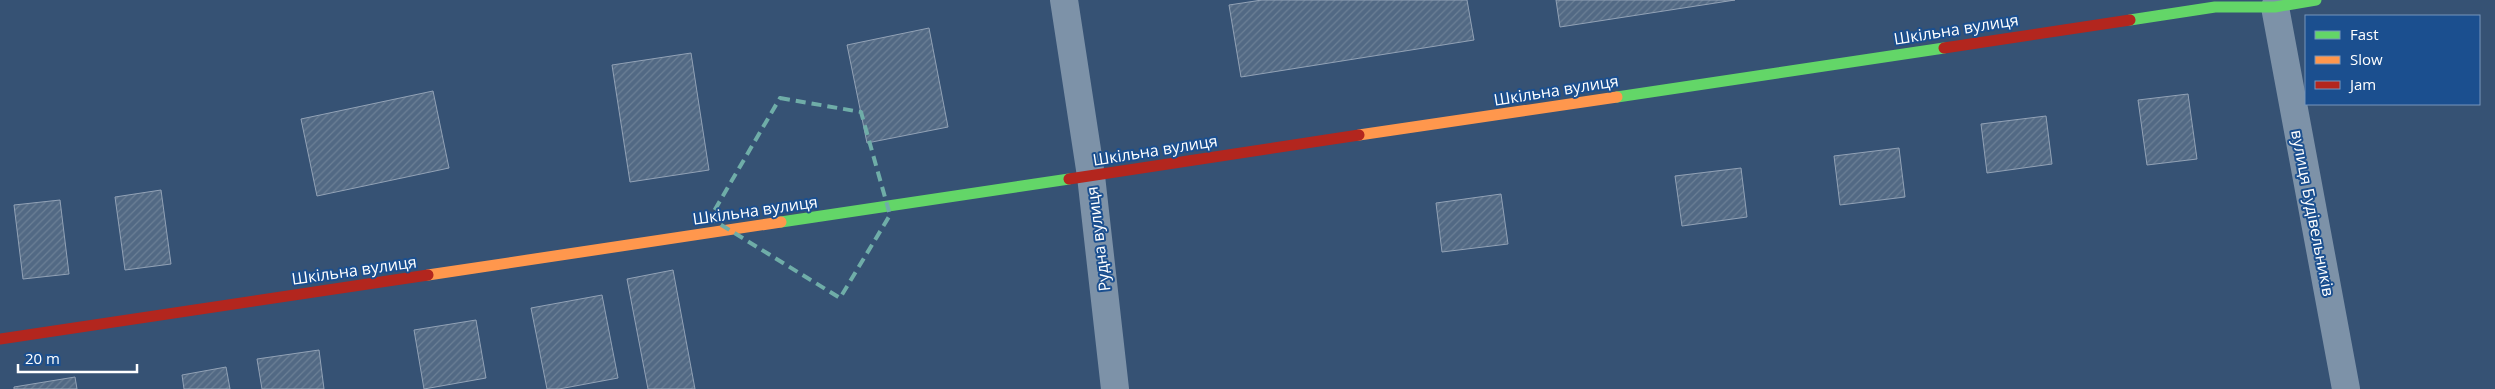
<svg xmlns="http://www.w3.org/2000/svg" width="2495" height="389" font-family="'Open Sans',sans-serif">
	<defs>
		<pattern id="building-hatch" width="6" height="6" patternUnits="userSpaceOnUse" patternTransform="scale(1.25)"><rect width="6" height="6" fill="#526984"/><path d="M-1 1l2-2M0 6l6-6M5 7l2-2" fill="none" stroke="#6c8096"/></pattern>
	</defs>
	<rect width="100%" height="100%" fill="#365274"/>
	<g fill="url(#building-hatch)" stroke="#92a2b6">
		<path d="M1262 0H1467L1474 40 1241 77 1229 5Z"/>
		<path d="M1556 0H1735L1560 27Z"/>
		<path d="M929 28 948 127 867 143 847 45Z"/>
		<path d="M691 53 709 170 630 182 612 65Z"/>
		<path d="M433 91 449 168 317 196 301 119Z"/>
		<path d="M2188 94 2197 159 2147 165 2138 100Z"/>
		<path d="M2046 116 2052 164 1987 173 1981 124Z"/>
		<path d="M1899 148 1905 197 1840 205 1834 156Z"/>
		<path d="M1741 168 1747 217 1682 226 1675 176Z"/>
		<path d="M161 190 171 264 125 270 115 197Z"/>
		<path d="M1501 194 1508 244 1442 252 1436 203Z"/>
		<path d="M60 200 69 274 23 279 14 205Z"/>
		<path d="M673 270 695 389H648L627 279Z"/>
		<path d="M602 295 618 378 559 389H547L531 308Z"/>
		<path d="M476 320 486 378 424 389 414 330Z"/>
		<path d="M319 350 324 389H262L257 359Z"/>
		<path d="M226 367 230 389H184L182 375Z"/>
		<path d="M75 377 77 389H14V387Z"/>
	</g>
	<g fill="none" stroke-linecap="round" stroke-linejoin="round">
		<g stroke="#7d92a8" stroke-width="28">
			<path d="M1064 0 1091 176 1115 389"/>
			<path d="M2275 7 2346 389"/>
		</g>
		<g stroke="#63d668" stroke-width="11">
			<path d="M2130 20 2215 7H2275L2316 0"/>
			<path d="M1617 97 1944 48"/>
			<path d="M781 222 1069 179"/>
		</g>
		<g stroke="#ff974d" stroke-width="11">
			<path d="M1359 135 1617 97"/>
			<path d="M428 275 781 222"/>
		</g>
		<g stroke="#b3261e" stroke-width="11">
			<path d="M1944 48 2130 20"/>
			<path d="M1069 179 1359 135"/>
			<path d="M0 339 428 275"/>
		</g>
	</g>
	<path fill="none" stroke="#6fada8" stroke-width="4" stroke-dasharray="10 6" stroke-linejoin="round" d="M780 98 861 112 890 215 840 298 710 218Z"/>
	<g text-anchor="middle" stroke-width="4" stroke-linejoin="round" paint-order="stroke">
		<g font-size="16" fill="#fff" stroke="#1b4f8f">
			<text transform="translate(1956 29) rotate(-9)" y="6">Шкільна вулиця</text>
			<text transform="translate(1556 90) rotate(-9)" y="6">Шкільна вулиця</text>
			<text transform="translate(1155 150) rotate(-9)" y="6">Шкільна вулиця</text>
			<text transform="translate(755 210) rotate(-8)" y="6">Шкільна вулиця</text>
			<text transform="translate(2313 213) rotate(79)" y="6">вулиця Будівельників</text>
			<text transform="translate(1098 239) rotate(-97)" y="6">Рудна вулиця</text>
			<text transform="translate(354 270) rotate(-8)" y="6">Шкільна вулиця</text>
		</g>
	</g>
	<rect x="2305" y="15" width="175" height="90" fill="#1b4f8f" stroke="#7695bc"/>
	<rect x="2315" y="31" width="25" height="8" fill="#63d668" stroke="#7695bc"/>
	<text x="2350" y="40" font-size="15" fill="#ffffff">Fast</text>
	<rect x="2315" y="56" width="25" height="8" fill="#ff974d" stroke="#7695bc"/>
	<text x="2350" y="65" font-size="15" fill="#ffffff">Slow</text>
	<rect x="2315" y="81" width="25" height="8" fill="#b3261e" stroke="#7695bc"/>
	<text x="2350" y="90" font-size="15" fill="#ffffff">Jam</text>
	<path d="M18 364v8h119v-8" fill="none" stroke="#ffffff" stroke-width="2.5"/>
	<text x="25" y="364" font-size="15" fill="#ffffff" stroke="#1b4f8f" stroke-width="4" paint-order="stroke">20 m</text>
</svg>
